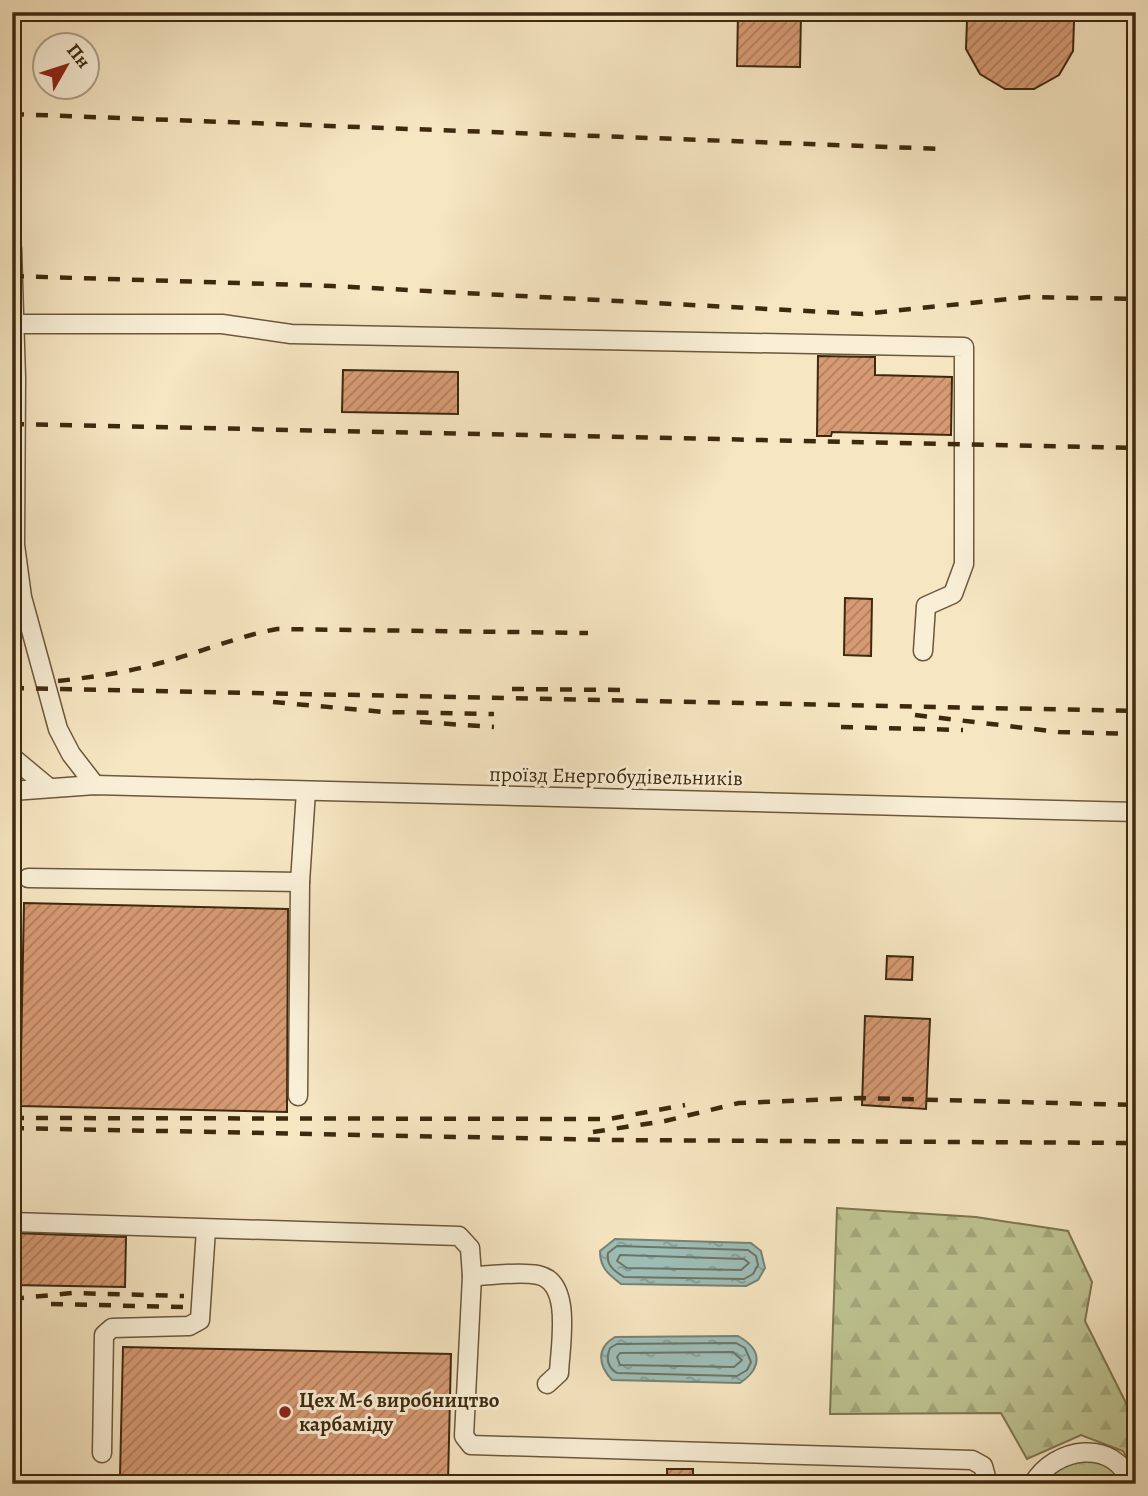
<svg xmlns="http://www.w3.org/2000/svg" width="1148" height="1496" font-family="Alegreya,serif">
	<defs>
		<pattern id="grass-tufts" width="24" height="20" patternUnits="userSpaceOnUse" patternTransform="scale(1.75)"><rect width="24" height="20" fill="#bec492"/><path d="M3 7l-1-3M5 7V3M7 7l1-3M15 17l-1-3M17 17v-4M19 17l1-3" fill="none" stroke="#a4a87d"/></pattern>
		<pattern id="forest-firs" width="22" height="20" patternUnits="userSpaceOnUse" patternTransform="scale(1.75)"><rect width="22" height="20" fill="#bec492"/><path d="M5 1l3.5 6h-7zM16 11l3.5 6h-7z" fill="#a4a87d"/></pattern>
		<pattern id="water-ripples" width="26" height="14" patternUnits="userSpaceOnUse" patternTransform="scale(1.75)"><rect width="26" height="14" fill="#9dbeb8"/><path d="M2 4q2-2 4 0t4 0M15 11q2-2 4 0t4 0" fill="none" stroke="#819a94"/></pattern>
		<pattern id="building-hatch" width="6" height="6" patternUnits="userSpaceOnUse" patternTransform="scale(1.75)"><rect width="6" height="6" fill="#d79b74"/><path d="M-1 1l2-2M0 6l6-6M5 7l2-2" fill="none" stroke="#b07e5e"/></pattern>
	</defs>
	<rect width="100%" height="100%" fill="#f6e6c2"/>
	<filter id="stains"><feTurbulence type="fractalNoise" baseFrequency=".00286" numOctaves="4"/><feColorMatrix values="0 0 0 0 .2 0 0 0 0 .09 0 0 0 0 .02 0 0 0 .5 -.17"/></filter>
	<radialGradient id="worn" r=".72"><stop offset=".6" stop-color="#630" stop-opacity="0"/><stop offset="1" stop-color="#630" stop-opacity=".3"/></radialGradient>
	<path fill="url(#grass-tufts)" stroke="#7e7650" stroke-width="2" d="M1098 1460 1114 1470 1121 1484H1043C1056 1462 1074 1462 1098 1460Z"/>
	<path fill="url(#forest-firs)" stroke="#7e7650" stroke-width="2" d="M837 1208 976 1217 1068 1231 1092 1282 1085 1321 1136 1423V1472L1123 1451 1081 1435 1027 1459 1001 1413 830 1414Z"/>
	<g fill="url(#water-ripples)" stroke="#778274" stroke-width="2">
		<path d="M615 1239 751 1243 761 1251 765 1268 758 1280 746 1286 621 1284C608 1274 600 1268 600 1251Z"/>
		<path d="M738 1336C763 1350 762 1368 740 1383L612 1380C598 1365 596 1348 615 1337Z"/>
	</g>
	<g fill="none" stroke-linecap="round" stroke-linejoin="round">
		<g stroke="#6e7463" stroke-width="2">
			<path d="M617 1246 748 1250 756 1256 758 1265 753 1274 744 1279 624 1277C614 1271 606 1265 608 1253Z"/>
			<path d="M620 1255 744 1259 749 1263 741 1270 627 1268 617 1261Z"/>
			<path d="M736 1343 745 1348 751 1362 747 1370 737 1376 617 1373C607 1367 606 1358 610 1348L617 1344Z"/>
			<path d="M733 1352 742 1360 734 1367 620 1365 617 1357 620 1353Z"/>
		</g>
	</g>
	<g fill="url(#building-hatch)" stroke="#3e290e" stroke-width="2">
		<path d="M971 12H1069L1074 22 1073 51 1059 75 1034 89H1005L980 74 966 49 967 20Z"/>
		<path d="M738 13 801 15 800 67 737 66Z"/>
		<path d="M818 356 875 357V375L952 377 951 435 832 432 831 436H817Z"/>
		<path d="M343 370 458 372V414L342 412Z"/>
		<path d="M845 598 872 599 871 656 844 655Z"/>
		<path d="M24 903 288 909 287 1112 20 1106Z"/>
		<path d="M887 956 913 957 912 980 886 979Z"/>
		<path d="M865 1016 930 1019 926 1109 862 1105Z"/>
		<path d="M12 1233 126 1237 125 1287 12 1285Z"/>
		<path d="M123 1347 451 1354 448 1483 120 1476Z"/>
		<rect x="667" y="1469" width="26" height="15"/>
	</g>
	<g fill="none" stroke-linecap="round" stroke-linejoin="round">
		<defs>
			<g id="minor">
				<path d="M12 249 16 378 15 545 22 597 58 729 71 754 95 785"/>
				<path d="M15 324H222L291 334 964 347V564L953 594 926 606 923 651"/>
				<path d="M12 757 48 787"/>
				<path d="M12 791 95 785 1136 812"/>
				<path d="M28 878 300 882"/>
				<path d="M298 1096 300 882 306 791"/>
				<path d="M12 1222 459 1236 470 1248 472 1276 464 1436 471 1445 972 1460 983 1466 988 1484"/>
				<path d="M472 1276C492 1276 518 1271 538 1275 573 1282 560 1346 559 1373L547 1384"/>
				<path d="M102 1453 104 1335 112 1328 189 1326 200 1320 206 1229"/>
				<path d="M1033 1484C1054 1447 1115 1437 1131 1484"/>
			</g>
		</defs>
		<use href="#minor" stroke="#6c583b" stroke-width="21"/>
		<use href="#minor" stroke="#f9efd7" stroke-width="18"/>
		<g stroke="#3e290e" stroke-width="4.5" stroke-dasharray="12 12" stroke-linecap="butt">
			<path d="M12 114 942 149"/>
			<path d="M12 276 332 286 863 314 1028 297 1136 299"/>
			<path d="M12 424 1136 448"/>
			<path d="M58 681C94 677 129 672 164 662 202 652 238 636 277 629L588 633"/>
			<path d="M12 688 1136 711"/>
			<path d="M512 689 624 690"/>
			<path d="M273 702 384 712 494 714"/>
			<path d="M915 715 1059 732 1136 734"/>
			<path d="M420 722 494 727"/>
			<path d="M841 727 963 730"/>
			<path d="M12 1118 609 1119 685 1105"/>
			<path d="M12 1128 612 1140 1136 1143"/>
			<path d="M593 1132 665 1121 739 1103 860 1098 1136 1105"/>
			<path d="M12 1299 72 1293 184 1296"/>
			<path d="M51 1304 183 1307"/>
		</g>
	</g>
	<circle fill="#8f2418" stroke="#f9efd7" stroke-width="2.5" cx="285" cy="1412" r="7"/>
	<g text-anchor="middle" stroke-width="6" stroke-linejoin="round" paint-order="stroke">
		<g font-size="21" fill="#3e290e" stroke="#f9efd7">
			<text transform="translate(616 776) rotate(1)" y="7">проїзд Енергобудівельників</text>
		</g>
		<g font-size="21" font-weight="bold" fill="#3e290e" stroke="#f9efd7" text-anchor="start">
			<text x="299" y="1407">Цех М-6 виробництво<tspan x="299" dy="24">карбаміду</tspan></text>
		</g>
	</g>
	<rect width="1148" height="1496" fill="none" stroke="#f6e6c2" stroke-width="42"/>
	<rect x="14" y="14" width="1120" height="1468" fill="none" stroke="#3e290e" stroke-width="3.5"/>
	<rect x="21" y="21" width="1106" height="1454" fill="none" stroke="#3e290e" stroke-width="2"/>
	<g transform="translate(66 66) rotate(51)"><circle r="33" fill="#f9efd7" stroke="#aea087" stroke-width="2"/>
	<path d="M0-5L12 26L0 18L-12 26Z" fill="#8f2418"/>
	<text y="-10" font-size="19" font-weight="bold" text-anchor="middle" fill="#3e290e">Пн</text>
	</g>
	<rect width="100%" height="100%" filter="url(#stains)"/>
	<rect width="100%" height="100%" fill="url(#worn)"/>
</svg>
